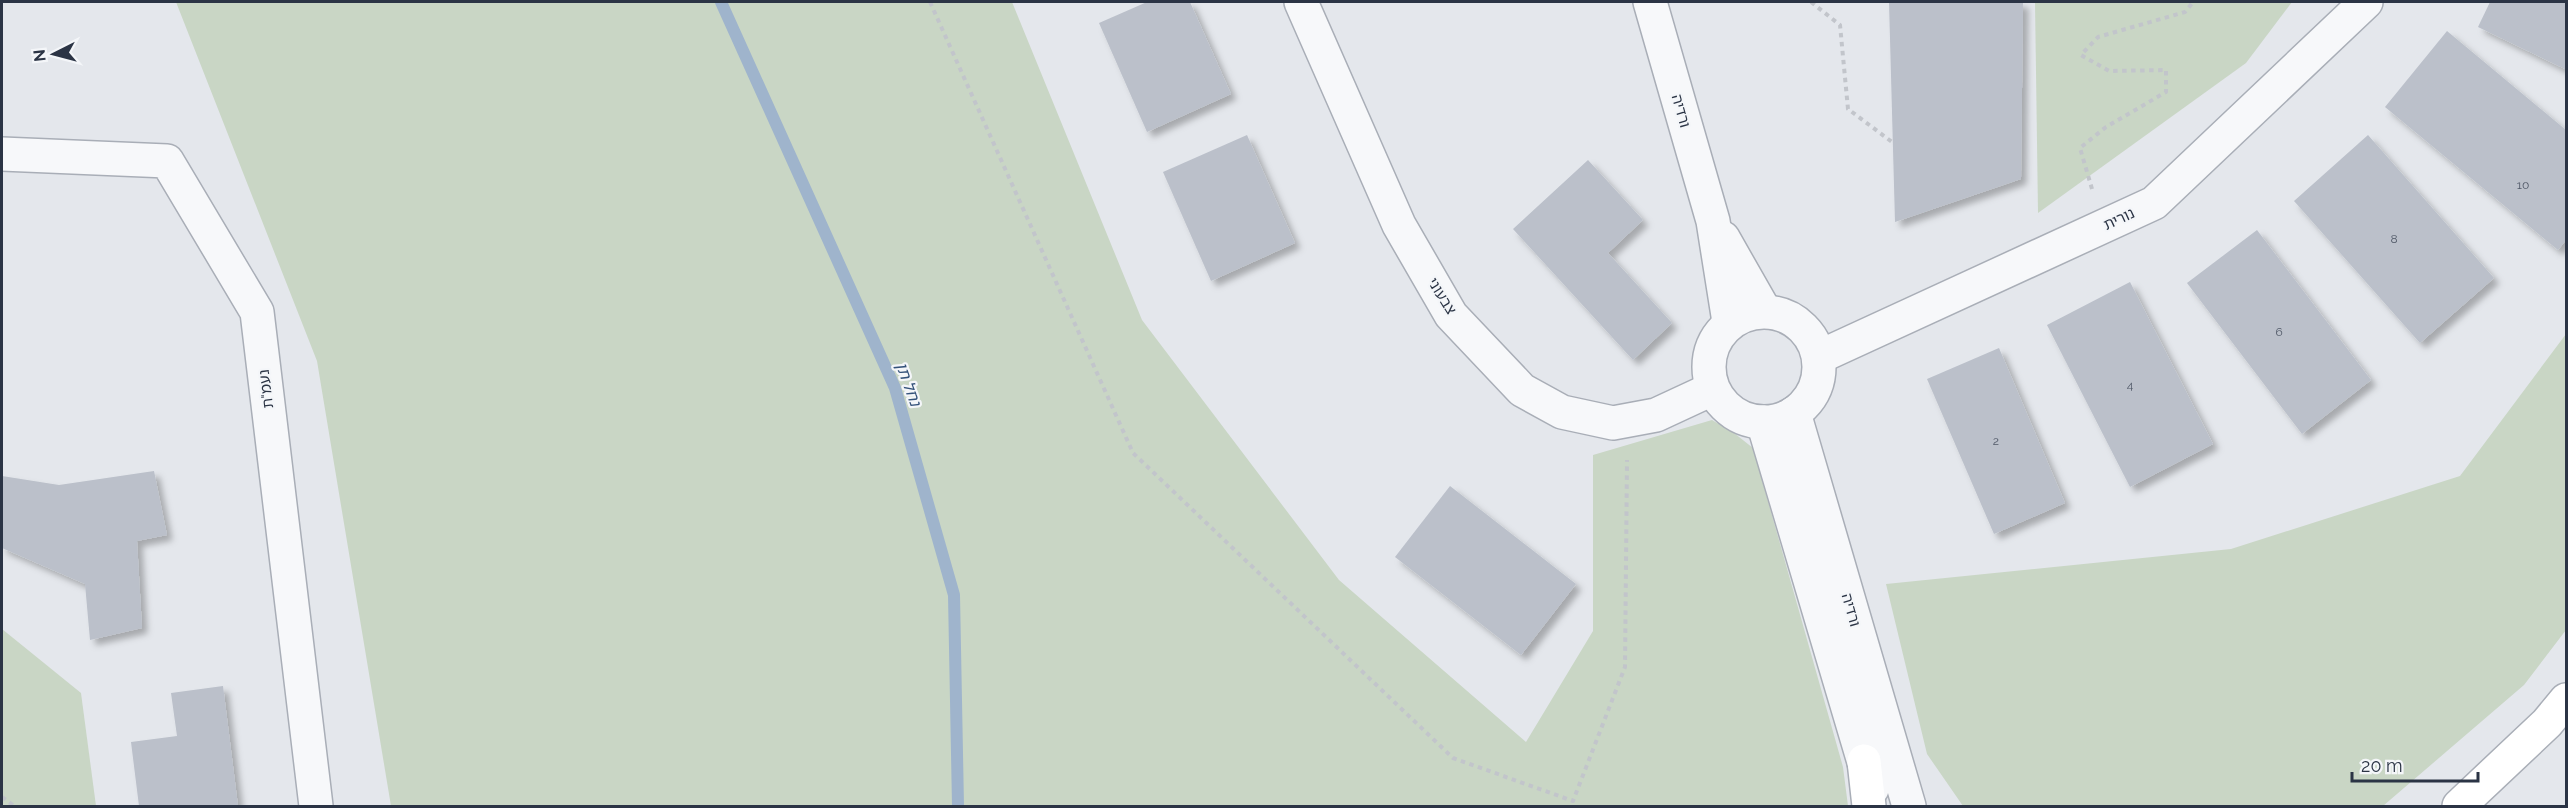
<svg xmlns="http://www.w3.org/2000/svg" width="2568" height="808" font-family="Raleway,'Noto Sans Hebrew',sans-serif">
	<defs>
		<filter id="shadow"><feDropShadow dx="5.5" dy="5.5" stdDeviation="3" flood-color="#0004"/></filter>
	</defs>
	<rect width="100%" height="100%" fill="#e4e7ec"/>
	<g fill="#c9d6c5">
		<path d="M176 2H1012L1142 320 1339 580 1526 742 1593 631V455L1712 420 1734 433 1753 448 1843 767 1848 806H391L317 361Z"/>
		<path d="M2035 2H2292L2246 63 2038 213Z"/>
		<path d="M2566 334V630L2524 685 2383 806H1963L1927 754 1886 584 2231 549 2460 476Z"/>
		<path d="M2 629 81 693 96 806H2Z"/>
	</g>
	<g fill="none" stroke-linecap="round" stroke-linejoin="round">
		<path stroke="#9fb4cc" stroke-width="12" d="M721 2 895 388 954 595 958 806"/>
	</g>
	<g fill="#bbc0ca" filter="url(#shadow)">
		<path d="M1147 2H1190L1231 94 1147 132 1099 23Z"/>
		<path d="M1889 2H2023L2021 179 1895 222Z"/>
		<path d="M2490 2H2566L2565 69 2478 27Z"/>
		<path d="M2447 31 2566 130V240L2558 250 2385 107Z"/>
		<path d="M1247 135 1295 243 1211 281 1163 172Z"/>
		<path d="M2368 135 2494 278 2420 343 2294 201Z"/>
		<path d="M1588 160 1643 220 1608 253 1672 323 1633 360 1513 229Z"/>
		<path d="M2257 230 2371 380 2302 434 2187 283Z"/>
		<path d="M2130 282 2213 444 2130 487 2047 325Z"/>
		<path d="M1999 348 2065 503 1994 534 1927 379Z"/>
		<path d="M154 471 167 535 137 541 142 628 90 640 85 584 2 548V476L59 485Z"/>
		<path d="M1450 486 1576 584 1521 655 1395 557Z"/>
		<path d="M223 686 238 806H139L131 742 177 736 171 693Z"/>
	</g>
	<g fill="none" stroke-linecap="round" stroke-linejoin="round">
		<defs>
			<g id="street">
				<path d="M1301 2 1399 225 1451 315 1522 390 1562 412 1613 423 1656 415 1712 389"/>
				<path d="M1650 2 1713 221 1729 322"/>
				<path d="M2 154 167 161 257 312 316 806"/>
				<path d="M1723 238 1764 310"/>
				<circle cx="1764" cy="367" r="55"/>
				<path d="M1819 357 2154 203 2366 2"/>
				<path d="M1794 413 1909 806"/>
				<path d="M1763 422 1872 789"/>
			</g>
			<g id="secondary">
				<path d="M1864 761 1869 806"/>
				<path d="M2459 806 2547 723 2566 700"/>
			</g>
		</defs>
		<use href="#street" stroke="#a9aeb7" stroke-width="36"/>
		<use href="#secondary" stroke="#a9aeb7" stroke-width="36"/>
		<g stroke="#c2c5cb" stroke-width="4" stroke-dasharray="4.5 4.5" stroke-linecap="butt">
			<path d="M930 2 1133 453 1453 758 1573 801 1625 667 1627 460"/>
			<path d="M1811 2 1840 25 1848 109 1892 142"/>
			<path d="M2092 189 2080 148 2106 127 2166 92V70L2109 71 2081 55 2098 37 2185 12 2193 2"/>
			<path d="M2 797 14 806"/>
		</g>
		<use href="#street" stroke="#f7f8fa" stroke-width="33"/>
		<use href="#secondary" stroke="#fff" stroke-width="33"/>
	</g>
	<g text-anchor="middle" stroke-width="4.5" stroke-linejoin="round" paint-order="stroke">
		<g font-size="12" fill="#4f5766">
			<text x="2523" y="189">10</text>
			<text x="2394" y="243">8</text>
			<text x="2279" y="336">6</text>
			<text x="2130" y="389">4</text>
			<text x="1996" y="445">2</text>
		</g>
		<g font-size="15" fill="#2b3445" stroke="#f4f6f9">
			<text transform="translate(1681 111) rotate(74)" y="5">ורדיה</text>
			<text transform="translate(2119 219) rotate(-25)" y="5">נורית</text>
			<text transform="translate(1442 296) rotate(58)" y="5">צבעוני</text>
			<text transform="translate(266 389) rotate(-97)" y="5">נעמ"ת</text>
			<text transform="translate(1851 610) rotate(74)" y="5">ורדיה</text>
		</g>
		<g font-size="16" font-style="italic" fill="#34527a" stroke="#f4f6f9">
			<text transform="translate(909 384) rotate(70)" y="6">נחל תן</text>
		</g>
	</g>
	<rect width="2568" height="808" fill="none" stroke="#2b3445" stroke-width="6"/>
	<g transform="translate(54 54) rotate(264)" stroke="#f4f6f9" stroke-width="4.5" paint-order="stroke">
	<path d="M0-4.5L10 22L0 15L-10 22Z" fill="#2b3445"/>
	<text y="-9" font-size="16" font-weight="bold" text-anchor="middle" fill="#2b3445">N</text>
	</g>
	<path d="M2352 772v9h126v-9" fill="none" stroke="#2b3445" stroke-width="3"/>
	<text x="2361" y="772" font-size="18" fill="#2b3445" stroke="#f4f6f9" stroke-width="4.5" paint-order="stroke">20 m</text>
</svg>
